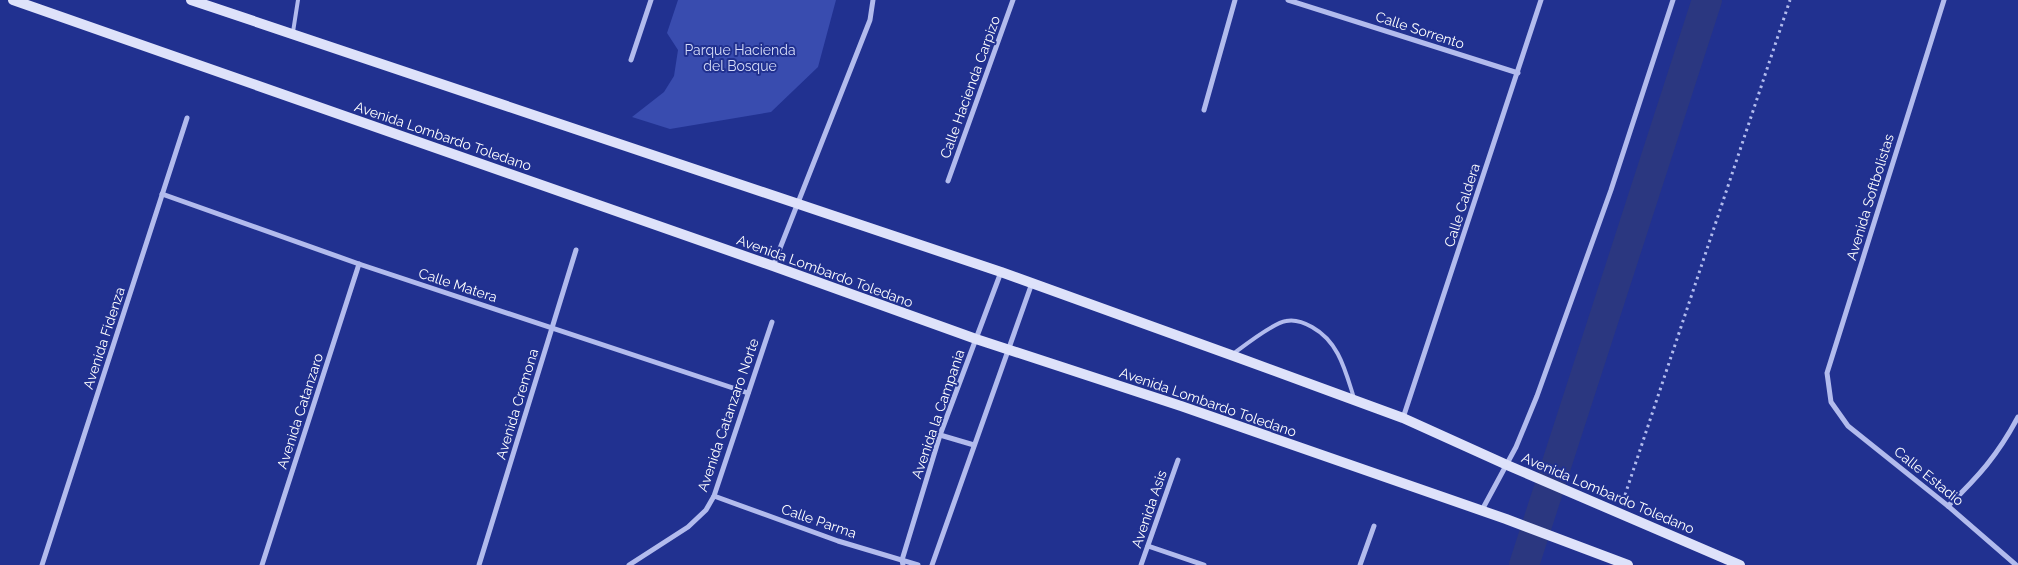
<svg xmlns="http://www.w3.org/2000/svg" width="2018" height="565" font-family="Raleway,sans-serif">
	<rect width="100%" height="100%" fill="#213190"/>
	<path fill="#394caf" d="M678 0H836L818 67 771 112 670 129 632 117 664 92 674 76 678 50 667 33Z"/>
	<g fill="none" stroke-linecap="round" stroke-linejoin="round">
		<path stroke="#2b3780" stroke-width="30" d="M1524 565 1707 0"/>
		<path stroke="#b2bbed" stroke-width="3" stroke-dasharray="2.5 4" stroke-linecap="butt" d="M1625 495 1790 0"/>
		<g stroke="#b2bbed" stroke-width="4">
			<path d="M293 32 298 0"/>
			<path d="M1233 354C1245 345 1273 323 1286 321 1295 319 1305 323 1312 327 1339 342 1345 370 1354 398"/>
		</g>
		<g stroke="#b2bbed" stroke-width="5">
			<path d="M1288 0 1518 73"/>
			<path d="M1944 0 1827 373 1831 402 1848 426 1948 506 2016 565"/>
			<path d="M631 60 651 0"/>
			<path d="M1204 110 1235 0"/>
			<path d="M948 181 1013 0"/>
			<path d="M162 194 359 264 748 393"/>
			<path d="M773 266 870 20 873 0"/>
			<path d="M1403 418 1541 0"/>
			<path d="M940 435 974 445"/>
			<path d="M714 496 838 541 918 565"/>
			<path d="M1948 506C1978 477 1998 455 2018 417"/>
			<path d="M1482 510 1516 447 1537 396 1611 190 1673 0"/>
			<path d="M1148 546 1204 565"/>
			<path d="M42 565 187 118"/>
			<path d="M262 565 359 264"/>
			<path d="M479 565 576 250"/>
			<path d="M629 565 688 527 706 510 714 496 772 322"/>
			<path d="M903 565 902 560 940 435 1001 272"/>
			<path d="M932 565 1032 283"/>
			<path d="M1141 565 1178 460"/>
			<path d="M1360 565 1374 526"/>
		</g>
		<g stroke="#dee2fa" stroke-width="10">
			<path d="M13 0 773 266 976 339 1181 406 1506 519 1628 565"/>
			<path d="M191 0 1001 272 1231 355 1403 418 1507 465 1740 565"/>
		</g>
	</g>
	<g text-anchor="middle" stroke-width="4" stroke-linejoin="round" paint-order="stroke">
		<g font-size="14" fill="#fff" stroke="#213190">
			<text transform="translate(1420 30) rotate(18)" y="5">Calle Sorrento</text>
			<text transform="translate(970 87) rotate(-70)" y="5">Calle Hacienda Carpizo</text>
			<text transform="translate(443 136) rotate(19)" y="5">Avenida Lombardo Toledano</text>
			<text transform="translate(1870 197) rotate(-73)" y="5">Avenida Softbolistas</text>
			<text transform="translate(1462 205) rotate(-72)" y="5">Calle Caldera</text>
			<text transform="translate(825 271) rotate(20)" y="5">Avenida Lombardo Toledano</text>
			<text transform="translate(458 285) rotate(18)" y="5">Calle Matera</text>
			<text transform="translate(104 338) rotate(-72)" y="5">Avenida Fidenza</text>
			<text transform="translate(1208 402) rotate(19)" y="5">Avenida Lombardo Toledano</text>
			<text transform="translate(517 404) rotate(-73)" y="5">Avenida Cremona</text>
			<text transform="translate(300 411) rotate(-72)" y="5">Avenida Catanzaro</text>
			<text transform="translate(938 414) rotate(-71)" y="5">Avenida la Campania</text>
			<text transform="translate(728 415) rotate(-71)" y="5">Avenida Catanzaro Norte</text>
			<text transform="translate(1929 476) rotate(39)" y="5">Calle Estadio</text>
			<text transform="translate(1608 493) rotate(23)" y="5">Avenida Lombardo Toledano</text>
			<text transform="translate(1149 509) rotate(-71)" y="5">Avenida Asis</text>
			<text transform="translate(819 521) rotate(19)" y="5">Calle Parma</text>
		</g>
		<g font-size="14" fill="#d7ddf9" stroke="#213190">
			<text x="740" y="55">Parque Hacienda<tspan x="740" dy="16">del Bosque</tspan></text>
		</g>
	</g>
</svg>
